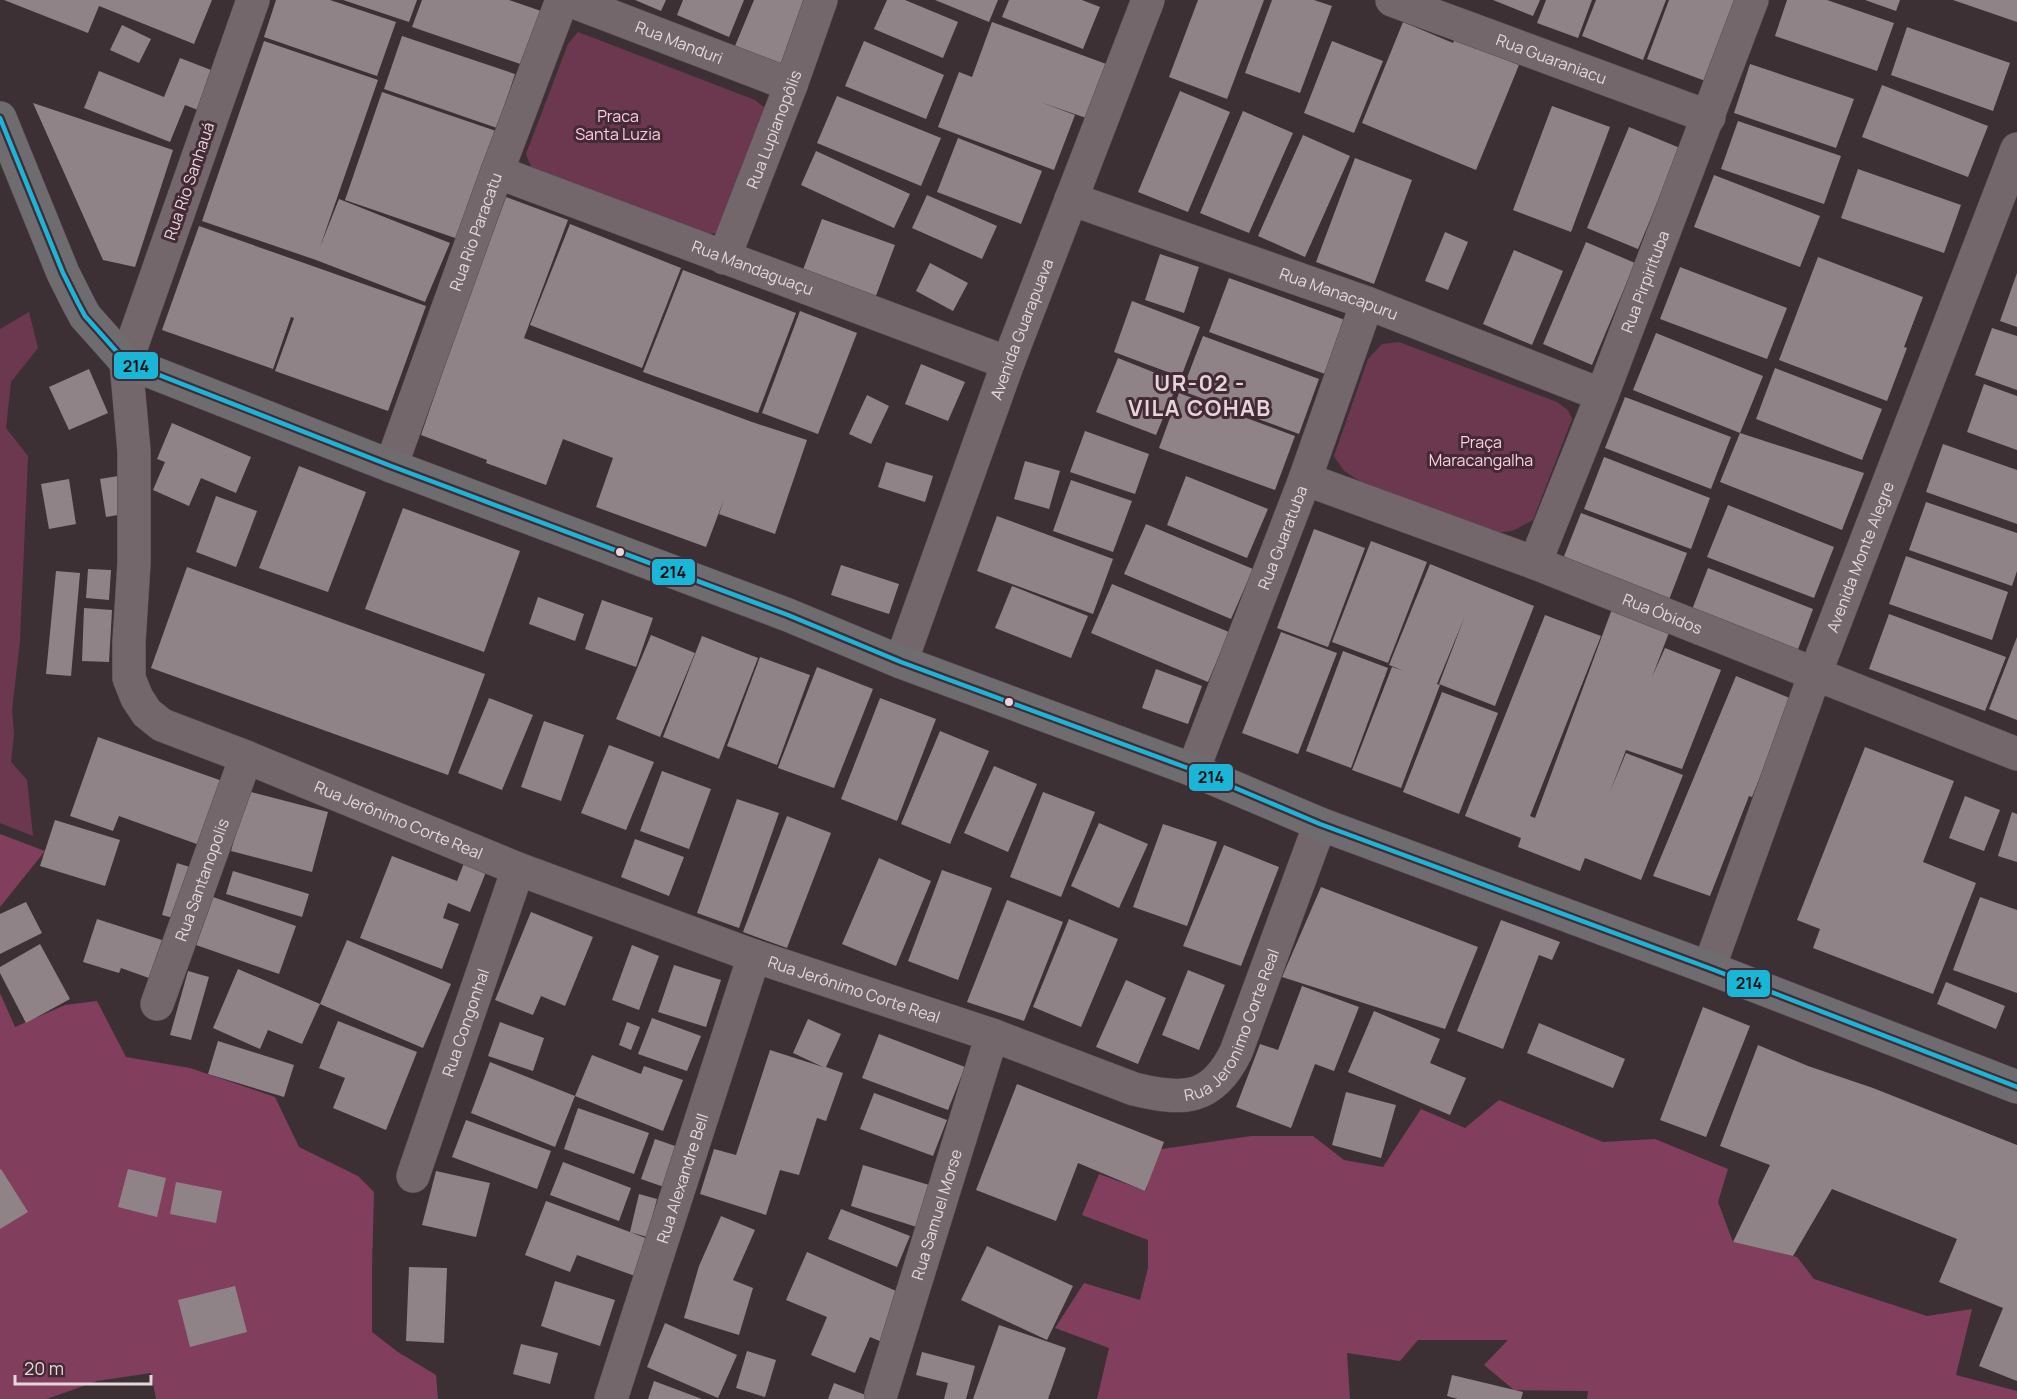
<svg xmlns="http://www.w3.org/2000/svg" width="2017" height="1399" font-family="Manrope,sans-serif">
	<rect width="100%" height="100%" fill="#3d3035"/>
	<g fill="#6c384f">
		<path d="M578 32 755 100 765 108 719 233 703 234 539 172 531 167 526 154 568 44Z"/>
		<path d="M29 312 38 348 11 382 6 428 28 456 20 641 12 710 14 734 11 762 27 780 33 836 0 823V329Z"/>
		<path d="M1399 342 1557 402 1568 410 1572 419 1533 520 1512 531 1494 533 1358 480 1344 471 1334 456 1368 359 1382 344Z"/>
	</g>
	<g fill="#813e5d">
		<path d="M0 834 45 851 0 907Z"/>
		<path d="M0 993 15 1027 65 1005 97 1001 126 1057 190 1068 275 1097 299 1147 358 1176 374 1192 372 1268V1332L398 1352 436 1375 438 1399H156L151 1373 97 1381 47 1399H0Z"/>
		<path d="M1499 1100 1603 1142 1655 1139 1728 1169 1718 1202 1733 1242 1797 1257 1814 1279 1927 1316 1972 1309 1956 1375 2017 1391V1399H1587L1588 1391 1514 1390 1484 1365 1508 1340H1418L1400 1361 1347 1353 1350 1399H1097L1109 1348 1055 1328 1084 1283 1140 1300 1148 1268V1240L1082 1215 1099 1174 1146 1191 1155 1150 1251 1136H1313L1344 1160 1383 1167 1421 1109 1465 1128Z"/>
	</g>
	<g fill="#8f8388">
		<path d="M4 0H212L194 44 99 6 88 33Z"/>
		<path d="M276 0H330L396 22 377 76 264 37Z"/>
		<path d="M343 0H417L409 22Z"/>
		<path d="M422 0H509L544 12 526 66 412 27Z"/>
		<path d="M635 0H666L661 11Z"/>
		<path d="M683 0H744L729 37 677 15Z"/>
		<path d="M754 0H814L787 67 735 46Z"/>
		<path d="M887 0H905L958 22 943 58 874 29Z"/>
		<path d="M935 0H998L989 22Z"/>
		<path d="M1009 0H1082L1100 7 1083 49 1002 17Z"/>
		<path d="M1198 0H1264L1227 99 1169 77Z"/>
		<path d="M1272 0H1314L1332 6 1300 93 1245 73Z"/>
		<path d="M1493 0H1540L1533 16Z"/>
		<path d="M1546 0H1592L1578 38 1537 23Z"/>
		<path d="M1596 0H1666L1643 60 1582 36Z"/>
		<path d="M1669 0H1739L1708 82 1647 59Z"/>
		<path d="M1787 0H1827L1894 23 1877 71 1775 36Z"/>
		<path d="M1865 0H1900L1896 11Z"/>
		<path d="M1953 0H2017V22Z"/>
		<path d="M992 22 1109 65 1089 119 1040 102 1075 115 1054 170 938 127 959 72 972 77Z"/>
		<path d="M1403 22 1453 43 1455 39 1519 65 1476 170 1362 123Z"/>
		<path d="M122 25 151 39 139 63 110 50Z"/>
		<path d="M1907 27 2010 63 1993 111 1891 75Z"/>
		<path d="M402 36 515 74 497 128 384 89Z"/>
		<path d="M264 41 378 80 320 247 339 199 450 243 425 302 316 260 202 221Z"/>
		<path d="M864 41 944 75 926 119 845 86Z"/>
		<path d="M1332 41 1383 61 1354 133 1304 113Z"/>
		<path d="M180 58 224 75 208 114 185 105 170 142 84 108 99 71 164 97Z"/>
		<path d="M1750 64 1854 99 1836 148 1734 113Z"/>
		<path d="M1882 85 1988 126 1968 177 1862 137Z"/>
		<path d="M1180 91 1230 112 1188 212 1138 192Z"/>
		<path d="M382 92 496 131 458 239 345 200Z"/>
		<path d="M837 96 941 138 921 186 817 143Z"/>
		<path d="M33 103 173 150 135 267 103 260Z"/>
		<path d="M1552 106 1610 127 1571 232 1513 210Z"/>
		<path d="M1243 111 1293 133 1249 233 1200 213Z"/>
		<path d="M1738 121 1841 156 1824 204 1721 169Z"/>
		<path d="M1629 127 1680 148 1638 249 1587 228Z"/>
		<path d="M1303 135 1350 156 1305 257 1258 236Z"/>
		<path d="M958 138 1042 171 1021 224 937 192Z"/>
		<path d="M816 151 910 194 894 228 801 185Z"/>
		<path d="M1355 158 1412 180 1374 284 1316 262Z"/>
		<path d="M1858 169 1961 205 1944 253 1841 218Z"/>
		<path d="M1714 175 1820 216 1800 267 1694 227Z"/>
		<path d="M927 195 997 226 982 259 912 228Z"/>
		<path d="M506 197 568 220 524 338 752 422 807 440 775 534 719 514 724 499 706 547 596 507 613 458 563 439 546 485 486 463 487 460 421 435 462 315Z"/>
		<path d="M822 219 895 245 874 301 801 275Z"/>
		<path d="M570 224 681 268 642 368 530 325Z"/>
		<path d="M199 226 426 306 388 411 275 371 294 318 291 317 273 369 162 330Z"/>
		<path d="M1445 232 1468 242 1448 290 1425 281Z"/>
		<path d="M1586 242 1635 263 1592 365 1543 344Z"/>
		<path d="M1514 250 1563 271 1532 345 1483 324Z"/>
		<path d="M1160 254 1199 267 1184 313 1145 300Z"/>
		<path d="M1818 257 1923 297 1904 347 1907 348 1887 401 1779 360Z"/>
		<path d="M930 263 968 283 953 311 916 291Z"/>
		<path d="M1680 267 1787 308 1767 359 1660 319Z"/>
		<path d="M683 270 796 313 758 413 643 372Z"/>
		<path d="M2017 273V327L2000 321Z"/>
		<path d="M1229 278 1345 320 1325 374 1209 332Z"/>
		<path d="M1132 301 1200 327 1181 377 1114 352Z"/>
		<path d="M800 311 857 333 818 434 762 413Z"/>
		<path d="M1992 328 2017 336V390L1975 375Z"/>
		<path d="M1656 333 1763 376 1740 433 1633 390Z"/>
		<path d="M1203 336 1319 379 1299 434 1182 391Z"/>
		<path d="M1118 358 1178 382 1156 435 1096 412Z"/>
		<path d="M921 364 965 382 948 421 905 404Z"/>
		<path d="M1775 368 1882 409 1862 460 1756 419Z"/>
		<path d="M89 369 108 413 69 430 49 387Z"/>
		<path d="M1984 384 2017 396V450L1967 432Z"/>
		<path d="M1179 393 1295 436 1275 490 1159 448Z"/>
		<path d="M867 395 889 406 871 444 849 434Z"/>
		<path d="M1625 397 1731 437 1711 489 1605 448Z"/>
		<path d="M172 423 251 457 236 493 201 478 189 506 153 490 165 462 157 459Z"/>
		<path d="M1085 431 1149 454 1135 494 1070 472Z"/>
		<path d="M1740 433 1864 473 1842 530 1720 482Z"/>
		<path d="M1943 444 2017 470V524L1926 492Z"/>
		<path d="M1604 457 1710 498 1691 549 1584 509Z"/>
		<path d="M1025 461 1060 471 1049 509 1014 499Z"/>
		<path d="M886 462 933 476 925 502 878 487Z"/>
		<path d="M299 466 366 492 328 592 259 568Z"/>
		<path d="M124 475 130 513 106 517 100 479Z"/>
		<path d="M1186 476 1268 509 1247 558 1167 525Z"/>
		<path d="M69 479 76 524 49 529 41 484Z"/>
		<path d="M1071 480 1132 501 1113 552 1053 531Z"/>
		<path d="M216 496 257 511 236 567 196 552Z"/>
		<path d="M1926 502 2017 533V571L2012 586 1909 550Z"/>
		<path d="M1728 505 1834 547 1814 598 1707 557Z"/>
		<path d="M403 508 520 551 484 652 365 609Z"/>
		<path d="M1581 513 1687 553 1667 605 1561 564Z"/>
		<path d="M997 516 1113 559 1093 614 977 571Z"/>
		<path d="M1146 524 1253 569 1231 619 1124 574Z"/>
		<path d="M1314 529 1365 548 1328 647 1277 628Z"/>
		<path d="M1371 541 1427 562 1388 663 1332 642Z"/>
		<path d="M1906 556 2008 592 1992 640 1889 604Z"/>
		<path d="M1430 564 1534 606 1495 706 1439 684 1465 616 1437 684 1440 685 1401 788 1352 770 1392 667 1404 671 1389 665Z"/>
		<path d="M841 565 899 584 889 614 831 595Z"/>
		<path d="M187 567 485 674 448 775 151 668Z"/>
		<path d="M1708 568 1813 609 1794 660 1688 620Z"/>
		<path d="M88 569 111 570 109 600 86 598Z"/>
		<path d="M56 571 80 573 71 676 46 674Z"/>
		<path d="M1112 584 1229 632 1208 682 1091 633Z"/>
		<path d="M1012 586 1088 616 1071 658 995 628Z"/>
		<path d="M538 597 584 614 575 641 529 624Z"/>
		<path d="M602 600 653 618 636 667 585 649Z"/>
		<path d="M84 608 112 610 109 662 82 661Z"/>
		<path d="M1612 609 1670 630 1652 677 1665 648 1721 670 1682 769 1626 750 1610 792 1626 753 1683 775 1641 880 1585 858 1580 871 1518 847 1521 838 1465 816 1545 615 1601 636 1530 816 1535 818Z"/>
		<path d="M1889 614 2006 657 1985 711 1869 669Z"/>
		<path d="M1281 632 1337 653 1298 754 1242 733Z"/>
		<path d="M651 635 695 653 660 737 616 719Z"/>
		<path d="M702 636 758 658 719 759 663 737Z"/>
		<path d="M2017 637V720L1989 709Z"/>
		<path d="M1343 651 1388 668 1351 768 1306 751Z"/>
		<path d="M760 657 810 675 777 765 727 746Z"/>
		<path d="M817 667 873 689 834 788 778 768Z"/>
		<path d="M1156 669 1202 686 1188 724 1142 708Z"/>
		<path d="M1736 676 1792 699 1752 797 1749 796 1710 896 1653 876Z"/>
		<path d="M1442 692 1498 713 1459 814 1403 792Z"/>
		<path d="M489 698 533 715 502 790 458 773Z"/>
		<path d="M880 698 936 719 897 821 841 799Z"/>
		<path d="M544 721 584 735 561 801 521 787Z"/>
		<path d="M940 731 989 751 950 844 901 824Z"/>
		<path d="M98 737 228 783 205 847 119 816 113 831 70 816Z"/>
		<path d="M609 745 654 762 626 830 581 813Z"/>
		<path d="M1865 747 1954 781 1923 862 1976 883 1933 994 1813 948 1820 929 1797 920Z"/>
		<path d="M994 766 1037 784 1008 852 964 833Z"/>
		<path d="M662 771 711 789 689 849 640 831Z"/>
		<path d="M247 791 328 812 312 872 231 851Z"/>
		<path d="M1043 792 1095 812 1061 897 1010 877Z"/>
		<path d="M1965 796 2000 810 1984 851 1949 838Z"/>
		<path d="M737 799 779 813 739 928 697 913Z"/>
		<path d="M2012 812 2017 814V862L1998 856Z"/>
		<path d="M787 816 831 833 787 948 743 932Z"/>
		<path d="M55 820 120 840 105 886 40 866Z"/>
		<path d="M1099 823 1148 844 1119 908 1071 886Z"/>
		<path d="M1163 824 1217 842 1187 926 1133 907Z"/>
		<path d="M635 839 684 857 669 896 621 877Z"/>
		<path d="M1224 845 1279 867 1241 966 1183 946Z"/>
		<path d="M392 856 457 881 464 863 486 872 470 912 448 903 443 918 459 924 442 969 360 938Z"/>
		<path d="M879 858 931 881 896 966 842 944Z"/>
		<path d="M177 863 196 869 181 920 162 915Z"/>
		<path d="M942 870 992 888 958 980 908 961Z"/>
		<path d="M233 871 309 894 302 917 226 894Z"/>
		<path d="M1321 887 1478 947 1445 1029 1282 977Z"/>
		<path d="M213 897 296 926 279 974 196 945Z"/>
		<path d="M1980 897 2017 910V993L1953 970Z"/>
		<path d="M1007 900 1063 922 1024 1021 967 1002Z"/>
		<path d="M26 902 42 933 0 954V914Z"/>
		<path d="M531 912 593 937 565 1006 541 996 533 1015 495 1000Z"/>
		<path d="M97 919 162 940 149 978 121 968 119 973 83 962Z"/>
		<path d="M1069 919 1118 939 1081 1027 1033 1007Z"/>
		<path d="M1501 920 1560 942 1552 960 1539 955 1503 1049 1457 1031Z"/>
		<path d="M347 940 451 984 423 1048 320 1004Z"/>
		<path d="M40 944 70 999 26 1023 0 973V967Z"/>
		<path d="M632 945 659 956 639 1010 612 1000Z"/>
		<path d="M674 965 721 980 706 1027 658 1012Z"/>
		<path d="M238 969 320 1004 302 1044 268 1030 260 1049 213 1028Z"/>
		<path d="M1188 970 1225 985 1199 1050 1162 1035Z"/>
		<path d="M188 971 209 977 191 1040 170 1035Z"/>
		<path d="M1126 980 1166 998 1138 1064 1096 1047Z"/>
		<path d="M1946 982 2005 1006 1996 1029 1937 1004Z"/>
		<path d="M1302 986 1359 1007 1334 1071 1315 1064 1291 1128 1236 1107 1260 1044 1278 1050Z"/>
		<path d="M1703 1007 1750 1026 1706 1137 1660 1120Z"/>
		<path d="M1374 1011 1440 1039 1430 1063 1466 1078 1450 1115 1348 1072Z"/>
		<path d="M652 1018 701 1036 687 1071 638 1054Z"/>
		<path d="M808 1019 841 1034 826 1067 843 1073 826 1121 817 1118 799 1175 780 1170 766 1215 700 1194 714 1149 736 1155 770 1050 823 1067 793 1053Z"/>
		<path d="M338 1021 417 1052 386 1130 333 1108 345 1078 319 1068Z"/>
		<path d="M500 1022 544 1038 533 1071 488 1056Z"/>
		<path d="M627 1022 640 1027 631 1050 619 1045Z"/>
		<path d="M1539 1023 1625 1059 1613 1088 1527 1053Z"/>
		<path d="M879 1034 965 1067 948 1110 862 1078Z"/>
		<path d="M218 1041 294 1065 284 1097 208 1074Z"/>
		<path d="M1758 1045 1808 1066 1873 1088 2017 1145V1381L1979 1366 2003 1308 1939 1282 1957 1239 1832 1189 1793 1256 1733 1242 1770 1165 1720 1146Z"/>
		<path d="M592 1055 641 1074 644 1066 683 1080 663 1131 575 1096Z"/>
		<path d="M490 1062 575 1096 555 1147 471 1113Z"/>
		<path d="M1017 1084 1164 1142 1145 1191 1078 1163 1056 1221 976 1190Z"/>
		<path d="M1346 1092 1396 1105 1381 1158 1332 1145Z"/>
		<path d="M874 1093 947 1120 933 1156 860 1129Z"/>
		<path d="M578 1108 649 1133 634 1174 564 1149Z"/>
		<path d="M466 1120 551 1151 537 1189 452 1157Z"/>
		<path d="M655 1139 678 1147 664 1187 641 1179Z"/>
		<path d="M563 1162 631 1188 619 1221 550 1195Z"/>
		<path d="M863 1165 939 1188 926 1230 851 1206Z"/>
		<path d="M1 1169 28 1212 0 1229V1170Z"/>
		<path d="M128 1169 166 1178 157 1217 118 1207Z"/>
		<path d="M436 1171 490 1183 476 1237 422 1225Z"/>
		<path d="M176 1182 222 1191 216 1223 170 1214Z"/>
		<path d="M639 1194 657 1199 647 1237 630 1232 648 1239 635 1276 577 1255 570 1272 525 1255 546 1201 630 1232Z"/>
		<path d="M841 1209 910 1236 897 1267 828 1239Z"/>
		<path d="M721 1216 755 1230 733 1280 753 1288 739 1335 684 1318 699 1266Z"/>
		<path d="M987 1246 1073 1286 1047 1340 961 1300Z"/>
		<path d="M807 1252 903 1294 882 1342 870 1337 855 1373 811 1355 827 1317 786 1300Z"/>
		<path d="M409 1267 447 1268 444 1343 406 1341Z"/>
		<path d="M555 1281 615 1300 600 1346 541 1326Z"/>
		<path d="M235 1286 247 1332 190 1347 178 1300Z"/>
		<path d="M665 1323 737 1355 718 1398 647 1367Z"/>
		<path d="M999 1325 1066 1348 1048 1399H973Z"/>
		<path d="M521 1344 558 1353 550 1384 513 1374Z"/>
		<path d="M747 1351 776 1360 765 1397 736 1388Z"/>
		<path d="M922 1352 975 1366 966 1399H944L948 1383 916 1375Z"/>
		<path d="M1452 1375 1523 1392 1521 1399H1458L1447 1396Z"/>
		<path d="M654 1381 702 1399H648Z"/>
		<path d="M834 1383 876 1399H828Z"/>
	</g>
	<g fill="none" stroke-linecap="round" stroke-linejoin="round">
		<defs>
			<g id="minor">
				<path id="s1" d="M253 0 126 362 134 451V563L129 642V678L137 698 147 713 162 725 246 757 518 869 754 956 992 1035 1134 1089C1183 1101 1212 1101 1236 1052L1320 824"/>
				<path id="s2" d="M569 0 791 85"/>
				<path id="s3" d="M1392 0 1709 117"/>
				<path id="s4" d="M497 172 1008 363"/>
				<path id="s5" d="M1071 199 1367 303 1602 395"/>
				<path id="s6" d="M724 258 791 85 821 0"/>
				<path id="s7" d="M391 466 497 172 562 0"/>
				<path id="s8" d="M1305 479 1535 563 2017 754"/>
				<path id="s9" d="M1535 563 1602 395 1752 0"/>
				<path id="s10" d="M901 662 1008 363 1148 0"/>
				<path id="s11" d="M1193 770 1305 479 1367 303"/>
				<path id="s12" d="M1709 968 1815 674 2017 149"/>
				<path id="s13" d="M157 1004 246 757"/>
				<path id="s14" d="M413 1176 518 869"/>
				<path id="s15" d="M881 1394 992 1035"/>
				<path id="s16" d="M611 1399 754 956"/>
			</g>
			<path id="secondary" d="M0 118 63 273 78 303 85 316 126 362 391 466 788 615 901 662 1193 770 1320 824 1709 968 2017 1087"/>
		</defs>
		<use href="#minor" stroke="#5a4e53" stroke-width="34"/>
		<use href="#secondary" stroke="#5a4e53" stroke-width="34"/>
		<use href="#minor" stroke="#73676b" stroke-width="33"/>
		<use href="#secondary" stroke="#6e6c6f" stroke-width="33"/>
		<defs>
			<path id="bus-1" d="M0 118 63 273 78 303 85 316 126 362 391 466 788 615 901 662 1193 770 1320 824 1709 968 2017 1087"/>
		</defs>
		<use href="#bus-1" stroke="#432a34" stroke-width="9"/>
		<use href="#bus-1" stroke="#1ab6d8" stroke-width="4.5"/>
	</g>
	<g fill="#e6d5db" stroke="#432a34" stroke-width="2">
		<circle cx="620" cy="552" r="5"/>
		<circle cx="1009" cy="702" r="5"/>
	</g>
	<g text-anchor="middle" stroke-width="6" stroke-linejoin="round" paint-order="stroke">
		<g font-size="16" fill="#e6d5db" stroke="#432a34">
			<text dy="6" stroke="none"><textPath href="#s2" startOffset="118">Rua Manduri</textPath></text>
			<text dy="6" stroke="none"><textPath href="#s3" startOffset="170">Rua Guaraniacu</textPath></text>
			<text dy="6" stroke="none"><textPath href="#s6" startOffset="138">Rua Lupianopôlis</textPath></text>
			<text transform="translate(189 181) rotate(-71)" y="6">Rua Rio Sanhauá</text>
			<text dy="6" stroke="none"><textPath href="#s7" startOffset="249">Rua Rio Paracatu</textPath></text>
			<text dy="6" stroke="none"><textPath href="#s4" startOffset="273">Rua Mandaguaçu</textPath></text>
			<text dy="6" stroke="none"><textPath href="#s9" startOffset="302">Rua Pirpirituba</textPath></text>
			<text dy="6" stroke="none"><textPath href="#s5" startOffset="284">Rua Manacapuru</textPath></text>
			<text dy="6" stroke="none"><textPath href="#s10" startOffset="354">Avenida Guarapuava</textPath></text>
			<text dy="6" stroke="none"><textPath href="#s11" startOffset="249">Rua Guaratuba</textPath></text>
			<text dy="6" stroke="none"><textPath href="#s12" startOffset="438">Avenida Monte Alegre</textPath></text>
			<text dy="6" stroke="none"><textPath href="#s8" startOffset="382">Rua Óbidos</textPath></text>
			<text dy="6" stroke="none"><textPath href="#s1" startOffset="1014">Rua Jerônimo Corte Real</textPath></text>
			<text dy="6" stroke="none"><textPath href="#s13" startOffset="132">Rua Santanopolis</textPath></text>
			<text dy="6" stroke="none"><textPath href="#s1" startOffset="1500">Rua Jerônimo Corte Real</textPath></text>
			<text dy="6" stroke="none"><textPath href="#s1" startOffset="1938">Rua Jeronimo Corte Real</textPath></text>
			<text dy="6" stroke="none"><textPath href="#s14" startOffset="162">Rua Congonhal</textPath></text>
			<text dy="6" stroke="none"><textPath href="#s16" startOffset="232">Rua Alexandre Bell</textPath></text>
			<text dy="6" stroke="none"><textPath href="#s15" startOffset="188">Rua Samuel Morse</textPath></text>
		</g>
		<g font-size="16" fill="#fccee0" stroke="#432a34">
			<text x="618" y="122">Praca<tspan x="618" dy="18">Santa Luzia</tspan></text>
			<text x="1481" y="448">Praça<tspan x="1481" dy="18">Maracangalha</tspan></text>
		</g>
		<g font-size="22" font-weight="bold" letter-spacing="1.5" fill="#e6d5db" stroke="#432a34">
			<text x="1200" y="391">UR-02 -<tspan x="1200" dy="25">VILA COHAB</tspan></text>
		</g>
	</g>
	<g stroke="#432a34" stroke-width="2">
		<rect x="113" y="351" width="46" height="29" rx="6" fill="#1ab6d8"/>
		<rect x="651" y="558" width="45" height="28" rx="6" fill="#1ab6d8"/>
		<rect x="1188" y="763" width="46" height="29" rx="6" fill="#1ab6d8"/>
		<rect x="1726" y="969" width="45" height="29" rx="6" fill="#1ab6d8"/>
	</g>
	<g font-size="16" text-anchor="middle" font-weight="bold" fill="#111">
		<text x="136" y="372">214</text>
		<text x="673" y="578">214</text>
		<text x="1211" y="783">214</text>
		<text x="1749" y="989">214</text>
	</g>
	<path d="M15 1375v9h136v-9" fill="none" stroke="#e6d5db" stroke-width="3"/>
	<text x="24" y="1375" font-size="18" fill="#e6d5db" stroke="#432a34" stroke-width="4.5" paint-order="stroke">20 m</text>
</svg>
